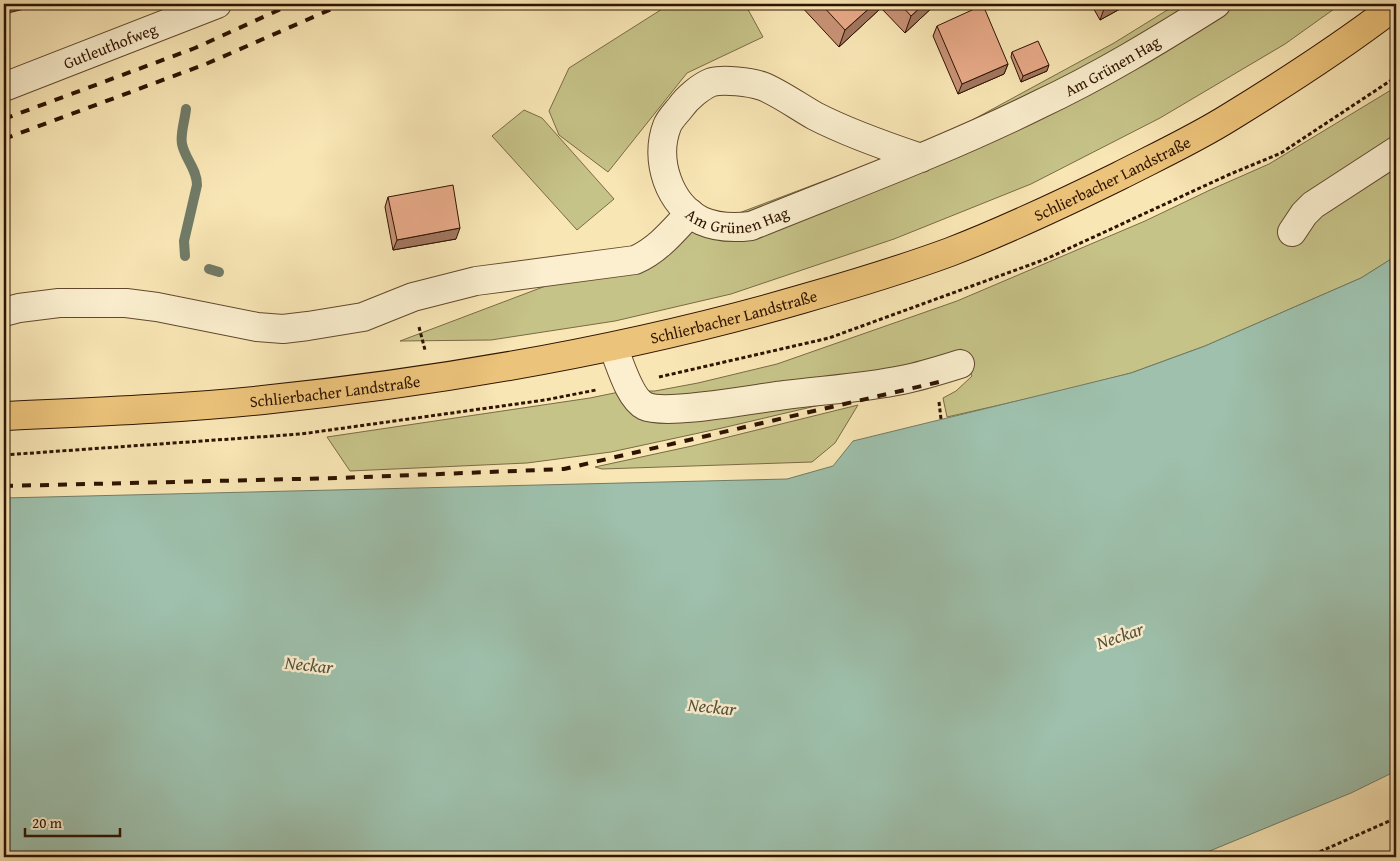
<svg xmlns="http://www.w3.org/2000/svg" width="1400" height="861" font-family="'Gentium Book Plus',serif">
	<rect width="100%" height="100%" fill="#f9e6b5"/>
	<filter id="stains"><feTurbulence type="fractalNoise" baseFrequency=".004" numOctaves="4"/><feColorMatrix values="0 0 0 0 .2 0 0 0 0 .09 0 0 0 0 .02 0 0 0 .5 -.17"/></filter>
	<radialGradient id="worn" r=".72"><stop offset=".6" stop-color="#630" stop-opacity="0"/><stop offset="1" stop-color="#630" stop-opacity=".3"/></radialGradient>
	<g fill="#c6c388" stroke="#7a6b44">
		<path d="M670 4H745L763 37 687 73 608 172 559 135 549 111 569 68Z"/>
		<path d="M1177 4H1341L1285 44 1160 118 1031 184 894 239 731 294 615 321 491 340 400 341 943 136 1114 43Z"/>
		<path d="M1396 87V256L1361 278 1205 346 1131 373 1061 391 947 417 943 398 956 391 972 376 961 349 924 367 854 397 722 428 611 452 527 463 350 471 327 437 590 398 624 391H655L698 383 777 364 957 301 1145 221 1210 190 1269 164Z"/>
		<path d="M524 110 542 118 614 199 577 230 492 136Z"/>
		<path d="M858 405 835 443 812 462 602 469 595 467 692 446Z"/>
	</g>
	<path fill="#9ec0ac" stroke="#717b67" d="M1396 256V771L1351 793 1195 857H4V498L787 479 833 466 853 441 1131 373 1205 346 1361 278Z"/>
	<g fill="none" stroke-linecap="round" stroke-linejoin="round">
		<g stroke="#717b67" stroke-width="10">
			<path d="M185 256 184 241 197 185C197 169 185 159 182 144 180 134 185 120 186 109"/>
			<path d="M209 269 219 272"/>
		</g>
		<defs>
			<g id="minor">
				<path id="s1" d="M4 87 217 4"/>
				<path id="s2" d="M921 158C885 146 848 133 815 116 799 107 778 92 762 86 750 82 724 79 712 82 701 86 687 98 680 108 676 113 669 120 667 126 654 160 669 205 702 221 718 228 735 228 751 226 847 187 945 151 1038 105 1100 76 1159 40 1216 4"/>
				<path d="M1292 232 1304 214 1313 205 1396 151"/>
				<path d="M4 312 19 308 59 303H126L157 307 257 327 283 329 308 326 363 317 413 297 476 281 635 260C658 250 673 231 690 213"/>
				<path d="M613 347C620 363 629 398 645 406 666 416 758 398 785 395 824 390 863 388 902 380 922 376 941 370 960 364"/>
			</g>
			<g id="major">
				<path id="s3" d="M4 416C90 412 177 409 263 400 445 381 626 350 802 299 851 285 901 270 950 252 1007 230 1064 203 1119 176 1156 157 1195 139 1230 117 1287 82 1343 46 1396 5"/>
			</g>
		</defs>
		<use href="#minor" stroke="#61482d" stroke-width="30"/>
		<use href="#major" stroke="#2e1300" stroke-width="30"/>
		<g stroke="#2e1300" stroke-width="3" stroke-dasharray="4 2.5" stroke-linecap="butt">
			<path d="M419 327 425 350"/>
			<path d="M659 377 829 338 1046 259 1228 175 1281 153 1396 77"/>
			<path d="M939 402 941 419"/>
			<path d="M4 455 301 434 545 400 596 390"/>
			<path d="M1308 857 1396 818"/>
		</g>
		<use href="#minor" stroke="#fbefcf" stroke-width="28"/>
		<use href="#major" stroke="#ecc37a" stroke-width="28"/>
		<g stroke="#2e1300" stroke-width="4" stroke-dasharray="9 9" stroke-linecap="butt">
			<path d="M4 119 195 48 292 4"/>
			<path d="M4 139 206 64 343 4"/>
			<path d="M4 486 339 478 564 469 939 382"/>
		</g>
	</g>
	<g fill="#c89276" stroke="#2e1300">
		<path d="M799 4H936L905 33 881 8 839 47Z"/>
		<path d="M1091 4H1129L1100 20Z"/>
		<path d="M937 26 1008 64 1004 74 958 94 933 36Z"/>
		<path d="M1012 52 1047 71 1021 82 1011 57Z"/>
		<path d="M388 197 456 239 393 250 385 207Z"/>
	</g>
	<g fill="#a27760" stroke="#2e1300">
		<path d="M5 4H33L32 7 4 14Z"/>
		<path d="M874 4H883L881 8 839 47 845 30Z"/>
		<path d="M924 4H936L905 33 911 16Z"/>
		<path d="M1114 4H1129L1100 20 1104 9Z"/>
		<path d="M1008 64 1004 74 958 94 962 84Z"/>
		<path d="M1049 65 1047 71 1021 82 1023 76Z"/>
		<path d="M460 228 456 239 393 250 397 240Z"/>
	</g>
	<g fill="#e8aa89" stroke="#2e1300">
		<path d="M821 4H874L845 30Z"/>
		<path d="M900 4H924L911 16Z"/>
		<path d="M1101 4H1114L1104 9Z"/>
		<path d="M983 5 1008 64 962 84 937 26Z"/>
		<path d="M1038 41 1049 65 1023 76 1012 52Z"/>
		<path d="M453 185 460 228 397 240 388 197Z"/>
	</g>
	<g text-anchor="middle" stroke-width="5" stroke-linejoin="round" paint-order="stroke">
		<g font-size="16" fill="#2e1300" stroke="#fbefcf">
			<text dy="6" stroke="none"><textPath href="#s1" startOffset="114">Gutleuthofweg</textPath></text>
			<text dy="6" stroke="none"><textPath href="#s2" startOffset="845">Am Grünen Hag</textPath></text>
			<text dy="6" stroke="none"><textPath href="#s3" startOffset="1142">Schlierbacher Landstraße</textPath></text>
			<text dy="6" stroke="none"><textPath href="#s2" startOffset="436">Am Grünen Hag</textPath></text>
			<text dy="6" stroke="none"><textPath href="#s3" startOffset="738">Schlierbacher Landstraße</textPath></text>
			<text dy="6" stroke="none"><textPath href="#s3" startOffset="332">Schlierbacher Landstraße</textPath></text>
		</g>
		<g font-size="18" font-style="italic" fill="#55503c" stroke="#fbefcf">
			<text transform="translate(1120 636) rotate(-19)" y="6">Neckar</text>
			<text transform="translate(309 665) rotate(6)" y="6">Neckar</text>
			<text transform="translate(712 707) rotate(6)" y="6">Neckar</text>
		</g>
	</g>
	<rect width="1400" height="861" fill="none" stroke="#f9e6b5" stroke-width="20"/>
	<rect x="5" y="5" width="1390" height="851" fill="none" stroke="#2e1300" stroke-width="2.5"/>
	<rect x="10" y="10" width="1380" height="841" fill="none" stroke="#2e1300"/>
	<path d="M25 828v8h95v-8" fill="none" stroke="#2e1300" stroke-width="2.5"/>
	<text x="32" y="828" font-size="15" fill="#2e1300" stroke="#fbefcf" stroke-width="4" paint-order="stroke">20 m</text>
	<rect width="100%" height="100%" filter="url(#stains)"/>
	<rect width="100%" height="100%" fill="url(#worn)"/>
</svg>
